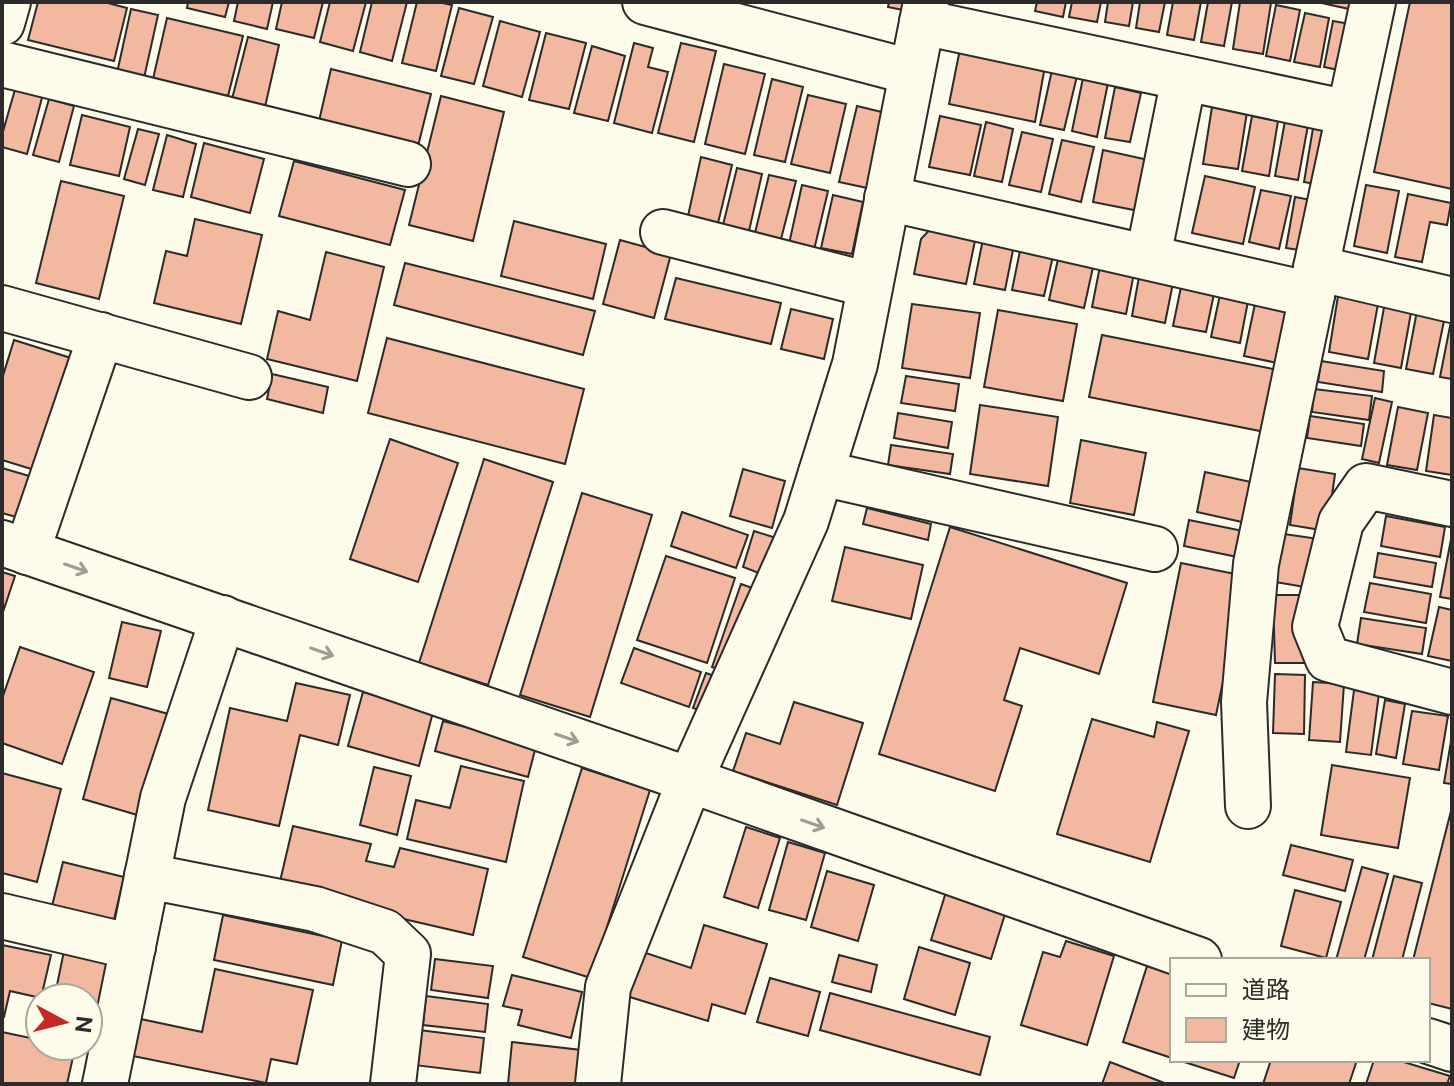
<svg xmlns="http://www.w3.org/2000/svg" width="1454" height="1086" font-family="'Public Sans','Noto Sans JP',sans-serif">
	<rect width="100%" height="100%" fill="#fdfbea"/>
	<g fill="#f2b8a0" stroke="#2b2b2b" stroke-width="2">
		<path d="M38 2H104L127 8 114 61 28 40Z"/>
		<path d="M188 2H229L225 17 187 8Z"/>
		<path d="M238 2H273L267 29 234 21Z"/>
		<path d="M282 2H323L314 38 276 29Z"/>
		<path d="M330 2H366L353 51 320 42Z"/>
		<path d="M372 2H407L392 61 360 52Z"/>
		<path d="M417 2H438L452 5 436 71 402 63Z"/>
		<path d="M889 2H910L908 11 888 7Z"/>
		<path d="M1037 2H1066L1063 17 1035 11Z"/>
		<path d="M1072 2H1101L1097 22 1069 17Z"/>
		<path d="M1108 2H1133L1129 26 1105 22Z"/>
		<path d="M1140 2H1165L1159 32 1136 28Z"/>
		<path d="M1173 2H1201L1194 40 1167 35Z"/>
		<path d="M1208 2H1232L1224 46 1201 42Z"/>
		<path d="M1240 2 1271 3 1263 54 1233 49Z"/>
		<path d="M1317 2H1365L1363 12Z"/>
		<path d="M1410 2H1452V189L1374 172Z"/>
		<path d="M1276 5 1300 10 1290 61 1266 56Z"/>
		<path d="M459 8 493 17 474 84 441 76Z"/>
		<path d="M131 9 158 15 144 78 117 73Z"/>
		<path d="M1305 13 1329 18 1320 67 1294 62Z"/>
		<path d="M167 18 243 36 228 96 153 79Z"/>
		<path d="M500 21 540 32 522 97 483 86Z"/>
		<path d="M1333 21 1356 25 1348 72 1324 67Z"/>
		<path d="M546 33 586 43 569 109 529 100Z"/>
		<path d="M248 37 279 45 265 107 232 99Z"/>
		<path d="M634 43 653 48 648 67 668 72 652 133 614 123Z"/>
		<path d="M681 43 716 51 694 142 658 133Z"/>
		<path d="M592 46 625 56 608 121 574 113Z"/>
		<path d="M960 49 1045 66 1035 122 949 104Z"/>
		<path d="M724 64 765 74 745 154 705 144Z"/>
		<path d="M331 69 431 94 418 146 319 121Z"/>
		<path d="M1052 70 1077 76 1064 130 1040 125Z"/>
		<path d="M1083 78 1108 83 1097 137 1072 131Z"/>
		<path d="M772 79 803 87 785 162 754 155Z"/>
		<path d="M16 86 43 94 27 154 2 147V135Z"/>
		<path d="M1115 87 1141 93 1130 142 1105 138Z"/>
		<path d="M808 95 846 104 830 173 791 164Z"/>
		<path d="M441 96 504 112 473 241 409 225Z"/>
		<path d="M49 99 74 106 59 162 33 155Z"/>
		<path d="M857 106 890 114 872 189 839 182Z"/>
		<path d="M1212 107 1247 112 1238 169 1203 164Z"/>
		<path d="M82 115 130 127 119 176 70 165Z"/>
		<path d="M940 116 981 125 970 175 929 167Z"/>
		<path d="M1252 116 1278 121 1269 176 1242 171Z"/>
		<path d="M1285 121 1308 125 1298 180 1275 176Z"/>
		<path d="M986 122 1013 129 1002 182 974 176Z"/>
		<path d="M1313 128 1335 132 1326 186 1304 182Z"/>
		<path d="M138 129 159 134 145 185 124 179Z"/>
		<path d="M1022 132 1053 139 1041 192 1009 185Z"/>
		<path d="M167 135 196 144 183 197 153 190Z"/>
		<path d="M1062 140 1094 147 1081 202 1049 194Z"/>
		<path d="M204 143 264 159 250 213 191 197Z"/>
		<path d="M1103 150 1153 161 1144 212 1093 202Z"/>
		<path d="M701 157 732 165 718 223 688 216Z"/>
		<path d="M294 161 405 190 390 245 279 216Z"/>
		<path d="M737 168 762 174 749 231 723 225Z"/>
		<path d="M769 175 796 181 781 239 755 233Z"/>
		<path d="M1205 176 1255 187 1243 244 1192 233Z"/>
		<path d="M61 181 124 196 99 299 36 283Z"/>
		<path d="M802 185 828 191 814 250 789 244Z"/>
		<path d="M1366 185 1399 191 1387 253 1354 246Z"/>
		<path d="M1261 190 1291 196 1279 249 1249 242Z"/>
		<path d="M1408 194 1451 203 1447 225 1430 222 1422 262 1395 257Z"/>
		<path d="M833 195 863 202 852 254 821 248Z"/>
		<path d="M1295 197 1322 202 1312 252 1286 248Z"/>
		<path d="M195 219 262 235 241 324 154 303 166 251 187 256Z"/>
		<path d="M514 221 606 244 593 299 501 276Z"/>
		<path d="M936 223 977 231 966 284 914 274 921 239Z"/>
		<path d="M984 234 1015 240 1005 290 974 284Z"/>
		<path d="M620 240 671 254 654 318 603 304Z"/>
		<path d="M1022 241 1055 247 1044 296 1012 290Z"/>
		<path d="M1060 250 1095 258 1084 308 1049 300Z"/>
		<path d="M326 252 384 267 357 381 267 359 278 311 310 320Z"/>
		<path d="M1101 261 1135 268 1126 314 1092 307Z"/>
		<path d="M405 263 595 311 583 355 394 305Z"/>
		<path d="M1140 271 1174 278 1165 323 1132 316Z"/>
		<path d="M676 278 781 303 771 344 665 319Z"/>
		<path d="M1182 282 1215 289 1206 332 1173 326Z"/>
		<path d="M1221 290 1249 296 1240 343 1211 337Z"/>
		<path d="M1338 296 1378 304 1368 359 1329 352Z"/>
		<path d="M1256 299 1299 308 1287 365 1244 356Z"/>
		<path d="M1385 302 1412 307 1401 368 1374 363Z"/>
		<path d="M912 304 980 313 970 378 902 368Z"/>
		<path d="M791 309 833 319 824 359 781 349Z"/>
		<path d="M998 310 1077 324 1063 401 984 387Z"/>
		<path d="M1417 311 1445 316 1433 374 1406 369Z"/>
		<path d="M1451 321H1452V379L1440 377Z"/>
		<path d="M1102 335 1278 370 1265 432 1089 397Z"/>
		<path d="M387 338 584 389 565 464 368 413Z"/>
		<path d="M14 340 74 359 41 472 2 460V379Z"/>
		<path d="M1321 361 1384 371 1382 392 1318 382Z"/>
		<path d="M272 374 328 387 323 413 267 399Z"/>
		<path d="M906 376 959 384 955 411 901 403Z"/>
		<path d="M1314 389 1372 396 1369 420 1312 412Z"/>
		<path d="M1375 398 1392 402 1379 463 1362 459Z"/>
		<path d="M980 405 1058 417 1048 486 970 474Z"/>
		<path d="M1398 407 1428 413 1417 470 1387 465Z"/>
		<path d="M898 413 952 422 948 448 894 438Z"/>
		<path d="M1434 415 1452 418V475L1426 471Z"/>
		<path d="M1310 416 1364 424 1361 446 1307 438Z"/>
		<path d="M390 439 458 463 418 582 350 559Z"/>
		<path d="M1081 440 1146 453 1134 515 1070 503Z"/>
		<path d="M891 445 953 454 950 474 888 465Z"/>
		<path d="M484 459 553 482 488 685 419 663Z"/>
		<path d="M2 468 36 478 23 519 2 513Z"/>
		<path d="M1298 468 1335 474 1327 531 1290 525Z"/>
		<path d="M743 469 785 481 772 528 730 516Z"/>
		<path d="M1205 472 1260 484 1251 524 1197 512Z"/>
		<path d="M582 493 652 515 590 717 520 695Z"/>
		<path d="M867 508 931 524 928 540 863 524Z"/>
		<path d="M682 512 748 535 736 568 671 546Z"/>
		<path d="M1386 516 1445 527 1440 557 1381 546Z"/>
		<path d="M1189 520 1253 533 1247 559 1184 546Z"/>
		<path d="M950 527 1127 583 1099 674 1020 648 1004 700 1022 706 995 791 879 754Z"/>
		<path d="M754 531 779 539 767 576 743 567Z"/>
		<path d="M1284 534 1319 539 1311 588 1275 582Z"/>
		<path d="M1452 534V599L1440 597Z"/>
		<path d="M845 547 923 565 911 619 832 601Z"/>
		<path d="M1378 553 1436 563 1432 587 1374 577Z"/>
		<path d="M666 556 735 578 707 663 637 640Z"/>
		<path d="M1181 563 1245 576 1216 715 1153 702Z"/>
		<path d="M2 572 15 576 2 615Z"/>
		<path d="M1370 583 1431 594 1426 623 1364 612Z"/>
		<path d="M741 584 758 590 730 673 712 667Z"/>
		<path d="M1273 595H1310L1311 663H1275Z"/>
		<path d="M1439 607 1452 610V661L1428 656Z"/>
		<path d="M1361 618 1426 628 1422 654 1357 644Z"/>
		<path d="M122 622 161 631 147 687 109 678Z"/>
		<path d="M20 647 94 672 62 764 2 743V699Z"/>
		<path d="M634 648 701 672 689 707 621 683Z"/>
		<path d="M706 673 725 680 712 715 693 708Z"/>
		<path d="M1275 674 1305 675 1304 734 1273 733Z"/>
		<path d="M1313 682 1344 684 1340 742 1309 740Z"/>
		<path d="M296 683 350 695 338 745 300 735 279 826 208 810 230 708 287 721Z"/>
		<path d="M1354 690 1379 693 1371 755 1346 752Z"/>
		<path d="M363 692 433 712 419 766 348 746Z"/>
		<path d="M111 698 172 715 144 817 83 799Z"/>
		<path d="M1385 700 1405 704 1396 758 1376 754Z"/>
		<path d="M794 702 863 723 837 805 733 771 746 733 780 744Z"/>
		<path d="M1412 711 1448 716 1439 770 1403 764Z"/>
		<path d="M1092 719 1154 737 1157 722 1189 731 1150 862 1057 834Z"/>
		<path d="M443 721 536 746 528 777 435 751Z"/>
		<path d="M1452 735V784L1444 783Z"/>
		<path d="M1332 765 1410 778 1398 848 1321 835Z"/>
		<path d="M461 766 524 781 506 862 407 839 416 800 450 808Z"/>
		<path d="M374 767 411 776 397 835 360 825Z"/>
		<path d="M582 768 650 790 591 978 523 957Z"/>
		<path d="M2 773 61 789 37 882 2 873Z"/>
		<path d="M1452 807V1009L1428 1003V960H1413Z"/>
		<path d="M293 826 371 844 366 861 394 867 400 848 488 869 473 935 278 890Z"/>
		<path d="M746 827 780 838 758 908 724 897Z"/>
		<path d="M788 842 825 853 806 920 769 910Z"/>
		<path d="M1291 845 1353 860 1345 891 1283 875Z"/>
		<path d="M63 862 124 877 112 928 50 914Z"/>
		<path d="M1362 867 1388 874 1364 960H1336Z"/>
		<path d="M827 871 874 885 858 941 811 927Z"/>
		<path d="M1394 876 1422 883 1402 960H1372Z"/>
		<path d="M1295 890 1341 902 1326 958 1281 946Z"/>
		<path d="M946 892 1006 911 991 959 931 940Z"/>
		<path d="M223 915 342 940 333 985 214 960Z"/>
		<path d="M704 925 767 944 745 1014 712 1004 708 1021 620 994 634 949 691 968Z"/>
		<path d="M1066 941 1114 956 1087 1045 1021 1025 1043 952 1060 957Z"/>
		<path d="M2 945 51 955 41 998 10 991 4 1017H2Z"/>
		<path d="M65 946 115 957 105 1006 88 1003V998H68L55 995Z"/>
		<path d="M919 947 970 963 955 1015 904 999Z"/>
		<path d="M839 955 877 965 871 992 832 982Z"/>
		<path d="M435 959 493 966 488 998 431 990Z"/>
		<path d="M1147 966 1172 974V1058L1123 1042Z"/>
		<path d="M215 969 313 990 297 1064 271 1059 266 1083 128 1055 136 1018 202 1032Z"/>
		<path d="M512 975 582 992 571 1038 518 1025 522 1010 503 1006Z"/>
		<path d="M770 978 820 992 808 1036 757 1022Z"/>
		<path d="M830 993 990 1037 980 1075 820 1030Z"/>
		<path d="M426 996 488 1004 485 1032 423 1025Z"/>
		<path d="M88 1016 102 1020 96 1042 88 1040Z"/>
		<path d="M419 1030 484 1038 480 1073 414 1065Z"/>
		<path d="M2 1032 40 1040V1046H66L75 1048 67 1084H2Z"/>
		<path d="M512 1042 581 1050 577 1084H508Z"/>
		<path d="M1178 1060H1240L1234 1078Z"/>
		<path d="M1271 1060H1357L1349 1084H1263Z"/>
		<path d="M1374 1060H1397L1450 1076 1447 1084H1366Z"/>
		<path d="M1110 1062 1167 1084H1102Z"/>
	</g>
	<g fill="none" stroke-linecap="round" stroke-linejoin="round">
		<defs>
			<g id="minor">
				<path d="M645 2 911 72"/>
				<path d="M922 22 1349 113"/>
				<path d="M2 23 8 2"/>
				<path d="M2 64 408 164"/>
				<path d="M887 198 1312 295"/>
				<path d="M663 232 870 285"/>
				<path d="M1148 257 1184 78"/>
				<path d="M1316 268 1452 300"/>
				<path d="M2 308 249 377"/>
				<path d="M821 473 1155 549"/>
				<path d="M1452 504 1366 486 1341 522 1315 627 1328 659 1452 692"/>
				<path d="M2 543 690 780 1199 960"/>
				<path d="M27 552 101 335"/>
				<path d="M1248 806 1244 702 1256 564 1312 295 1316 268 1373 2"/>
				<path d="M147 876 315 909 385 932 408 954 393 1084"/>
				<path d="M2 916 133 947"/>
				<path d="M1428 1041 1452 1049"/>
				<path d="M105 1084 163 798 223 618"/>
				<path d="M598 1084 608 987 690 780 806 521 855 364 926 2"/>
			</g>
		</defs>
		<use href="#minor" stroke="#2b2b2b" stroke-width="48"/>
		<use href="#minor" stroke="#fdfbea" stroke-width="44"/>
	</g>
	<defs><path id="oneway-shaft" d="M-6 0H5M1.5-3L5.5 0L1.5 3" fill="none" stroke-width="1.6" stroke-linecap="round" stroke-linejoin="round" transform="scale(2)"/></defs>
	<g stroke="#9e9d94">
		<use href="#oneway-shaft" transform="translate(76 568) rotate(19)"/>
		<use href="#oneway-shaft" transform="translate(322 652) rotate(19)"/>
		<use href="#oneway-shaft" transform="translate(567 738) rotate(19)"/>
		<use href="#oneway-shaft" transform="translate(813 824) rotate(19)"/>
	</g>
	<rect width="1454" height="1086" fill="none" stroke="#2b2b2b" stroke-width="8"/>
	<rect x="1170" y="958" width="260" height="104" fill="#fdfbea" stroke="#a9a89e" stroke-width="2"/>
	<rect x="1186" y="984" width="40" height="12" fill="#fdfbea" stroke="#a9a89e" stroke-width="2"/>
	<text x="1242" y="998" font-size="24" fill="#2b2b2b">道路</text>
	<rect x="1186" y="1018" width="40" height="24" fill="#f2b8a0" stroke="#a9a89e" stroke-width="2"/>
	<text x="1242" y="1038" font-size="24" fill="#2b2b2b">建物</text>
	<g transform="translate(64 1022) rotate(97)"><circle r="38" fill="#fdfbea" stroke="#a9a89e" stroke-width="2"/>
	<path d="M0-6L14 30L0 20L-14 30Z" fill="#c62828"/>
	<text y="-12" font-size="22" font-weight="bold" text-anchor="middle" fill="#2b2b2b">N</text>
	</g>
</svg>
